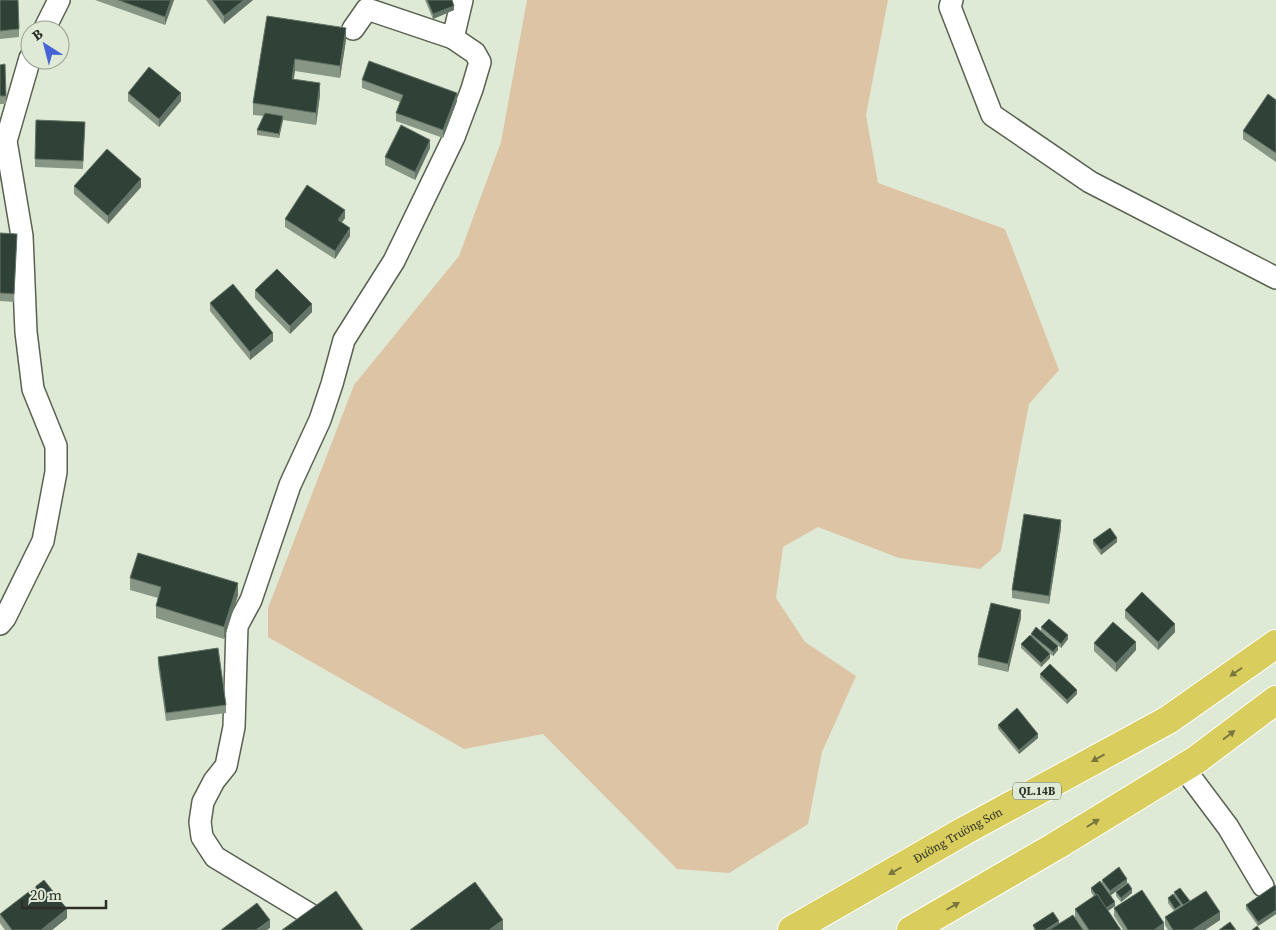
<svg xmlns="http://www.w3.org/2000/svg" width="1276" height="930" font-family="'Source Serif 4',serif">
	<rect width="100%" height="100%" fill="#dfead6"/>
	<path fill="#dcc4a4" d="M527 0H888L866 115 878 183 1005 229 1059 370 1029 404 1001 551 980 569 899 558 818 527 783 547 776 598 805 642 856 676 822 752 808 824 729 873 677 869 543 734 464 749 268 637V608L354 385 459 256 501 142Z"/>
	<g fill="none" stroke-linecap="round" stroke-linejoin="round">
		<defs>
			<g id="street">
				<path d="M952 0 950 7 992 115 1090 182 1276 278"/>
				<path d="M353 29 367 9 453 38 462 0"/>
				<path d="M44 30 59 0"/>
				<path d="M0 624 5 618 43 541 56 472V446L33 389 26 332 22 236 6 141 30 58"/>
				<path d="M1183 767 1228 827 1263 886"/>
				<path d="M336 930 215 857 202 837 200 822 203 802 214 781 226 766 234 727 237 626 251 600 290 485 320 420 332 384 344 340 394 261 454 137 472 89 480 62 475 53 453 38"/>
			</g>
			<g id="highway">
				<path id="s1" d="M792 930 964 831 1168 720 1276 644"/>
				<path d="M911 930 1054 847 1196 760 1276 700"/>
			</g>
		</defs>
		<use href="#street" stroke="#596251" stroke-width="24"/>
		<use href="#highway" stroke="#fff" stroke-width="30"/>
		<use href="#street" stroke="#fff" stroke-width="21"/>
		<use href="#highway" stroke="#d8cd5d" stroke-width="28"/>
	</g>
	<g fill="#889686">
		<path d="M0 0 19 29V37L0 39Z"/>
		<path d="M95 0H174L165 25Z"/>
		<path d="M206 0H253L224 24Z"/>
		<path d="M425 0H452L454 10 433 19Z"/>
		<path d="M267 16 346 40 340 78 295 71 293 79 320 95 316 125 283 120 279 138 257 135V130L263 116 253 115V103Z"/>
		<path d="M0 65 6 96V104H0Z"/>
		<path d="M362 80 457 101 443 138 396 121V113L400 102 362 88Z"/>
		<path d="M128 93 181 101 159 127 128 101Z"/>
		<path d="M1276 100V162L1243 139V131Z"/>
		<path d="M85 122 83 169 35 167V159Z"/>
		<path d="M430 148 415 180 385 165V157Z"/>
		<path d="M74 186 141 187 108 224 74 194Z"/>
		<path d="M345 218 341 223 350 236 335 259 285 227V219Z"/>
		<path d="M0 233 17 234 14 302 0 301Z"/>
		<path d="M255 290 312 312 290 334 255 298Z"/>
		<path d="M210 303 273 341 250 360 210 311Z"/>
		<path d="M1061 528 1049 604 1012 598V590Z"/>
		<path d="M1093 540 1117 542 1101 555 1093 544Z"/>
		<path d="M130 578 238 595 224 639 156 618V606L158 598 130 590Z"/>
		<path d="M1125 610 1175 632 1158 650 1125 618Z"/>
		<path d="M1021 618 1008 672 978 665V657Z"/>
		<path d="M1041 627 1068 639 1061 648 1041 631Z"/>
		<path d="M1031 634 1058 650 1053 656 1050 654V658L1041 667 1021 648V644L1031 636Z"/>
		<path d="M1094 643 1136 650 1116 672 1094 651Z"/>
		<path d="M158 657 226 705V713L166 721 158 665Z"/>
		<path d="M1040 674 1077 694 1067 704 1040 678Z"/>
		<path d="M998 725 1038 738 1019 754 998 729Z"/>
		<path d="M1119 867 1111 895 1115 906 1108 911 1121 930H1034L1033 925 1059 924 1075 917V909L1094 897 1091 892V888L1102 884V880Z"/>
		<path d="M1276 887V914L1258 926 1246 909V905Z"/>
		<path d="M1116 892 1132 893 1121 902 1116 896Z"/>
		<path d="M1174 892 1190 901 1220 920 1205 930H1168L1165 925V917L1174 911 1168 903V898L1174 896Z"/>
		<path d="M1114 908 1164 930H1123L1114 916Z"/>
		<path d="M0 914 67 918 52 930H5L0 923Z"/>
	</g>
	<g fill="#647467">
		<path d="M171 0H174L165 25V17Z"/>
		<path d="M244 0H253L224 24V16Z"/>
		<path d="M454 6V10L433 19V14Z"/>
		<path d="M346 28V40L340 78V66Z"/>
		<path d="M295 59V71L292 91V79Z"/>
		<path d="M320 83V95L316 125V113Z"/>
		<path d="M181 93V101L159 127V119Z"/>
		<path d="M457 93V101L443 138V130Z"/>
		<path d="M283 116V120L279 138V134Z"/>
		<path d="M430 140V148L415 180V172Z"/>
		<path d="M141 179V187L108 224V216Z"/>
		<path d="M345 210V218L338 228V220Z"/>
		<path d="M350 228V236L335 259V251Z"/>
		<path d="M312 304V312L290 334V326Z"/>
		<path d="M273 333V341L250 360V352Z"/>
		<path d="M1061 520V528L1049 604V596Z"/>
		<path d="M1117 538V542L1101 555V550Z"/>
		<path d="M238 583V595L224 639V627Z"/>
		<path d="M1021 610V618L1008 672V664Z"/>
		<path d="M1175 624V632L1158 650V642Z"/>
		<path d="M1068 635V639L1061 648V644Z"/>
		<path d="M1136 642V650L1116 672V663Z"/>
		<path d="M1058 646V650L1053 656V652Z"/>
		<path d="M1050 654V658L1041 667V663Z"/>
		<path d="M1077 690V694L1067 704V700Z"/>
		<path d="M1038 734V738L1019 754V750Z"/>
		<path d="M1127 879V883L1110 896V891Z"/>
		<path d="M1132 889V893L1121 902V898Z"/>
		<path d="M1115 902V906L1105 913V909Z"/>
		<path d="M67 909V918L52 930H41Z"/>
		<path d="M1276 910V914L1258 926V922Z"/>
		<path d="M1220 912V920L1205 930H1192Z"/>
		<path d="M270 920V928L267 930H256Z"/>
		<path d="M503 920V930H489Z"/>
		<path d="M1059 921V925L1051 930H1045Z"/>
		<path d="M1164 923V930H1154Z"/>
	</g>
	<g fill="#304237" stroke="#647467">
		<path d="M0 0H18L19 29 0 31Z"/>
		<path d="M118 0H171L165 17Z"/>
		<path d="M212 0H244L224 16Z"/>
		<path d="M427 0H452L454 6 433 14Z"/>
		<path d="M267 16 346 28 340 66 295 59 292 79 320 83 316 113 253 103Z"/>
		<path d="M369 61 457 93 443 130 396 113 403 95 362 80Z"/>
		<path d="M5 64 6 96H0V65Z"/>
		<path d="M149 67 181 93 159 119 128 93Z"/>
		<path d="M1268 94 1276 100V153L1243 131Z"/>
		<path d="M265 113 283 116 279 134 257 130Z"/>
		<path d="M36 120 85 122 83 161 35 159Z"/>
		<path d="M401 125 430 140 415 172 385 157Z"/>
		<path d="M107 149 141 179 108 216 74 186Z"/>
		<path d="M307 185 345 210 338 220 350 228 335 251 285 219Z"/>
		<path d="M0 233 17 234 14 294 0 293Z"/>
		<path d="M277 269 312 304 290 326 255 290Z"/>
		<path d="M233 284 273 333 250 352 210 303Z"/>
		<path d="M1024 514 1061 520 1049 596 1012 590Z"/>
		<path d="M1110 528 1117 538 1101 550 1093 540Z"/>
		<path d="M138 553 238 583 224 627 156 606 161 587 130 578Z"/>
		<path d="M1142 592 1175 624 1158 642 1125 610Z"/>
		<path d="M991 603 1021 610 1008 664 978 657Z"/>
		<path d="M1049 619 1068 635 1061 644 1041 627Z"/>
		<path d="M1113 622 1136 642 1116 663 1094 643Z"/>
		<path d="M1036 627 1058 646 1053 652 1031 634Z"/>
		<path d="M1030 635 1050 654 1041 663 1021 644Z"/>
		<path d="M218 648 226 705 166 713 158 657Z"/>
		<path d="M1050 664 1077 690 1067 700 1040 674Z"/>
		<path d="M1017 708 1038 734 1019 750 998 725Z"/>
		<path d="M1119 867 1127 879 1110 891 1102 880Z"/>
		<path d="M44 880 67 909 41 930H12L0 914Z"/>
		<path d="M1100 881 1115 902 1106 908 1097 894 1096 895 1091 888Z"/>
		<path d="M475 882 503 920 489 930H410Z"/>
		<path d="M1128 883 1132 889 1121 898 1116 892Z"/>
		<path d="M1275 885 1276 887V910L1258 922 1246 905Z"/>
		<path d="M1180 888 1190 901 1183 905 1174 892Z"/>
		<path d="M1142 890 1164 923 1154 930H1128L1114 908Z"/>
		<path d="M336 891 363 930H282Z"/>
		<path d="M1206 891 1220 912 1192 930H1173L1165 917Z"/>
		<path d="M1097 894 1121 930H1089L1075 909Z"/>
		<path d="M1173 894 1181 905 1175 909 1168 898Z"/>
		<path d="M257 903 270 920 256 930H221Z"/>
		<path d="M1053 912 1059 921 1045 930H1036L1033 925Z"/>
		<path d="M1073 915 1083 930H1049Z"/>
		<path d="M1230 922 1236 930H1219Z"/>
		<path d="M1257 926 1260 930H1252Z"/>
	</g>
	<defs><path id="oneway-solid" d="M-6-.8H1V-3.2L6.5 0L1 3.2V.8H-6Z" transform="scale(1.25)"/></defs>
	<g fill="#79763f">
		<use href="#oneway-solid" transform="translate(1236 672) rotate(145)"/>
		<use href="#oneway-solid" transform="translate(1229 735) rotate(-37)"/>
		<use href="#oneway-solid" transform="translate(1098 758) rotate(151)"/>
		<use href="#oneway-solid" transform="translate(1093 823) rotate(-32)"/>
		<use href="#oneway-solid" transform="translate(895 871) rotate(150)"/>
		<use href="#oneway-solid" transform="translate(953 906) rotate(-30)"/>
	</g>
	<g text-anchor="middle" stroke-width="5" stroke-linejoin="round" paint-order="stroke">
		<rect fill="#dfead6" stroke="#61675c" stroke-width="1" x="1013" y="782.5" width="48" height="17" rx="4"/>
		<g font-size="11" font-weight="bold" fill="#2b2f27">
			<text x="1037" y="795">QL.14B</text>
		</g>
		<g font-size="12" fill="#2b2f27" stroke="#dfead6">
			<text dy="4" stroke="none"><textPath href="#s1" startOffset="191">Đường Trường Sơn</textPath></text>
		</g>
	</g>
	<g transform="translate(45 45) rotate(324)"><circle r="24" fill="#dfead6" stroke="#979f90"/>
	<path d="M0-4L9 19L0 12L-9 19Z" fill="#4764d7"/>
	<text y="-8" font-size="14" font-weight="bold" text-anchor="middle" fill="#2b2f27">B</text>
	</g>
	<path d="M22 900v8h84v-8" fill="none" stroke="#2b2f27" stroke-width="2.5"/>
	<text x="30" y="900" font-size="15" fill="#2b2f27" stroke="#dfead6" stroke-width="4" paint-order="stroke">20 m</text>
</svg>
